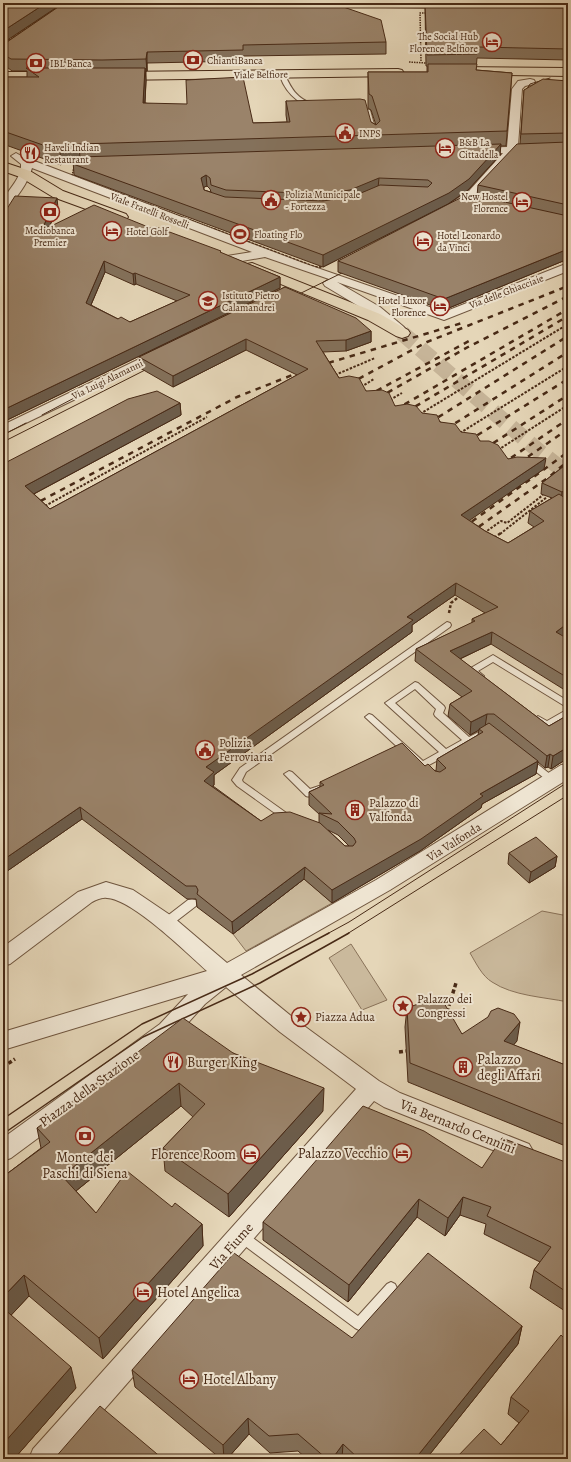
<svg xmlns="http://www.w3.org/2000/svg" width="571" height="1462" font-family="Alegreya,serif">
	<rect width="100%" height="100%" fill="#e5d6b8"/>
	<filter id="stains"><feTurbulence type="fractalNoise" baseFrequency=".005" numOctaves="4"/><feColorMatrix values="0 0 0 0 .2 0 0 0 0 .09 0 0 0 0 .02 0 0 0 .5 -.17"/></filter>
	<radialGradient id="worn" r=".72"><stop offset=".6" stop-color="#630" stop-opacity="0"/><stop offset="1" stop-color="#630" stop-opacity=".3"/></radialGradient>
	<g fill="#cab99c" stroke="#897259">
		<path d="M304 879 332 903 246 951 233 934Z"/>
		<path d="M542 911 568 916V1002C544 997 513 996 492 982 482 976 476 963 470 953Z"/>
		<path d="M351 944 387 1000 362 1010 329 958Z"/>
	</g>
	<g fill="none" stroke-linecap="round" stroke-linejoin="round">
		<path stroke="#c6b498" stroke-width="16" stroke-dasharray="16 8" stroke-linecap="butt" d="M402 333 541 453 568 474"/>
		<defs>
			<g id="lane">
				<path d="M280 73H284C291 88 296 98 313 104V106C298 106 281 87 280 73Z"/>
				<path d="M357 108 370 110 377 135 372 134 366 112 355 111 354 110Z"/>
				<path d="M447 622 450 623 451 625 450 627 246 772 242 780 243 782 292 817 294 819 292 821H286L237 786 232 780 240 768Z"/>
				<path d="M493 655 568 701V708L493 662 478 671 484 676 483 678C478 679 471 676 468 671L469 669Z"/>
				<path d="M415 682 418 683 444 706 445 708 443 713 469 737 479 732 482 733 484 735 482 737 425 767H419L365 717 369 714 372 715 423 761 439 752 385 703ZM415 689 436 709 434 714 435 716 462 740 446 749 395 703Z"/>
				<path d="M568 709V716C555 724 546 735 534 719L538 716 547 721Z"/>
				<path d="M528 758 531 759 555 778 557 780 555 782H549L525 763 523 761Z"/>
				<path d="M289 771 292 772 310 789 319 786 324 789C320 794 311 798 306 796L284 774Z"/>
				<path d="M192 899 196 900 197 903 196 906 170 926 166 927 162 926 161 923 162 920 188 900Z"/>
				<path d="M241 1230 245 1232 358 1316 387 1284 391 1282 395 1284 397 1288 395 1292 363 1328 359 1330 355 1328 237 1240 235 1236 237 1232Z"/>
			</g>
			<g id="street">
				<path d="M530 79 534 80 535 82 534 84 525 86 522 89 518 146 568 145V151L515 153C503 166 467 214 448 209L446 207 448 205 469 191 503 153 475 154 470 151 475 148 507 147 512 89 518 81Z"/>
				<path d="M16 153 30 161 37 162 303 263 444 312 568 263V271L444 320 337 282 380 307 404 327 406 330 404 333H394L370 313 325 286 323 283 329 279 265 257 231 263 227 262 225 259 227 256 252 252 32 168C28 184 16 197 7 210L3 211C3 207 2 202 4 199 9 188 22 178 21 164L11 156Z"/>
				<path d="M162 348 167 349 169 352 167 355 3 434V425Z"/>
				<path d="M568 764V779L390 890 241 975 296 1020 379 1081 400 1093 529 1144 533 1151 529 1158 521 1161 513 1158 384 1107 374 1101 61 1459H29L33 1449 356 1089 280 1032 226 987 205 1004 176 1036 11 1158 3 1161V1138L160 1024 188 994 3 1050V1032L207 971C187 953 132 899 107 898 102 897 96 900 92 902L10 964 3 966V947L78 892 106 882 133 890 142 896 173 917 227 963 376 880 561 765Z"/>
			</g>
			<g id="primary">
				<path d="M458 67 568 68V76L454 74 452 71Z"/>
				<path d="M398 69 402 70 404 73 402 76 116 80 110 76 116 72Z"/>
				<path d="M3 72H58L64 76 58 80H3Z"/>
				<path d="M3 162 30 171 63 191 126 214 128 217 126 220H116L53 197 20 177 3 171Z"/>
				<path d="M252 263 380 314 408 330 410 333 408 336 402 338 396 336 368 320 247 270 245 267 247 264Z"/>
			</g>
		</defs>
		<use href="#lane" stroke="#6f553e" stroke-width="2"/>
		<use href="#street" stroke="#6f553e" stroke-width="2"/>
		<use href="#primary" stroke="#482a16" stroke-width="2"/>
		<g stroke="#482a16" stroke-width="1.5" stroke-dasharray="1.5 1" stroke-linecap="butt">
			<path d="M3 44 48 14"/>
			<path d="M421 61 420 13H427"/>
			<path d="M409 62 426 63"/>
			<path d="M217 230 72 176 74 167 501 155 473 189 461 198 395 230"/>
		</g>
		<g stroke="#482a16" stroke-width="2" stroke-dasharray="2.5 1.5" stroke-linecap="butt">
			<path d="M214 229 315 267H320L397 229"/>
			<path d="M335 375 375 358"/>
			<path d="M361 387 374 379"/>
			<path d="M390 400 402 393"/>
			<path d="M420 414 568 324"/>
			<path d="M460 433 568 366"/>
			<path d="M498 450 568 405"/>
			<path d="M45 506 207 417"/>
			<path d="M484 533 501 521 507 523 543 495"/>
			<path d="M500 534 547 497"/>
		</g>
		<g stroke="#482a16" stroke-width="2.5" stroke-dasharray="3 2" stroke-linecap="butt">
			<path d="M494 538 501 533"/>
			<path d="M449 613 451 603 461 595"/>
		</g>
		<g stroke="#482a16" stroke-width="3.5" stroke-dasharray="4 2.5" stroke-linecap="butt">
			<path d="M447 1012 456 983"/>
			<path d="M399 1052 406 1051"/>
			<path d="M3 1067 15 1059"/>
		</g>
		<use href="#lane" fill="#eee4d1" fill-rule="evenodd"/>
		<use href="#street" fill="#eee4d1" fill-rule="evenodd"/>
		<use href="#primary" fill="#e5d6b8" fill-rule="evenodd"/>
		<g stroke="#482a16" stroke-width="1">
			<path d="M545 82 568 80"/>
			<path d="M524 104 525 92 530 84 550 78"/>
			<path d="M3 181 6 187 3 195"/>
			<path d="M291 298 350 269"/>
			<path d="M42 415 150 358"/>
			<path d="M3 435 26 423"/>
			<path d="M3 442 155 365"/>
			<path d="M327 934 349 922 568 782"/>
			<path d="M347 934 568 795"/>
		</g>
		<g stroke="#482a16" stroke-width="1.5">
			<path d="M3 1119 142 1024 252 974 329 933"/>
			<path d="M3 1134 143 1037 260 983 349 933"/>
		</g>
		<g stroke="#482a16" stroke-width="2.5" stroke-dasharray="5.5 5.5" stroke-linecap="butt">
			<path d="M318 366 462 323"/>
			<path d="M349 384 427 342 568 286"/>
			<path d="M367 396 469 341"/>
			<path d="M378 398 468 347 568 296"/>
			<path d="M395 410 568 309"/>
			<path d="M406 412 568 316"/>
			<path d="M429 423 568 336"/>
			<path d="M446 429 568 352"/>
			<path d="M468 441 568 379"/>
			<path d="M484 449 568 395"/>
			<path d="M519 463 568 429"/>
			<path d="M502 464 568 419"/>
			<path d="M31 506 237 397 305 370"/>
			<path d="M463 528 568 452"/>
			<path d="M470 533 549 477 568 461"/>
		</g>
	</g>
	<g fill="#84715b" stroke="#482a16" fill-rule="evenodd">
		<path d="M3 3H63L4 42H7L64 3H516V7L568 8V60L477 58 476 70 512 73 506 146H500V155L468 190 448 204 323 267 74 175 73 160 63 163 61 165 3 144V77H27V71H12L3 64ZM345 7 425 8 426 66H427V72H368V108L371 110 376 125 371 122 286 101V115L287 122 253 123 145 103 146 81V71H147V63L243 61V56L386 54V42ZM207 186 210 189 211 192 204 190V187Z"/>
		<path d="M568 81V259L444 310 338 272V261L477 196 478 185 520 144 524 90Z"/>
		<path d="M58 208 49 227 153 229 221 253 280 277V288L3 422V215ZM105 272 134 285 136 284 177 301 130 322 118 319 91 305Z"/>
		<path d="M285 287 371 331V342L346 351 323 352 339 378 366 391 395 406 422 413 461 432 480 441 508 459 544 469 469 520 485 531 508 543 534 527 528 523 530 511 552 498 541 494 542 483 568 463 565 499 568 500V634L564 637 568 639V692L491 644 460 659 549 726 568 715V758L551 769 548 767 545 768 538 762 536 774 482 804 481 808 420 851 332 903 304 879 233 934 197 907 196 899H187L82 819 3 874V464L180 403 181 415 34 494 50 509 297 375 246 350 173 387 140 368 139 357ZM455 595 485 613 472 619V623L416 649 415 661 462 697 450 704 448 716 470 735 479 730 478 735 437 759 436 771 425 766 320 782V787L309 792V805L319 814V823L261 821 213 786 214 785V775L412 632V625ZM328 830 338 835 349 846H345Z"/>
		<path d="M509 853 557 856 555 867 529 883 508 864Z"/>
		<path d="M407 1008 462 1034 517 1041 513 1045 568 1066V1147L408 1082 405 1027Z"/>
		<path d="M233 1053 323 1111 229 1217 165 1171 163 1148 193 1117 181 1106 76 1191 96 1213 172 1207 202 1224 203 1246 103 1359 29 1296 11 1315 76 1388 14 1459H3L4 1176 41 1148 37 1128Z"/>
		<path d="M568 1163V1313L530 1288 534 1270 540 1262 484 1234 486 1224 460 1215 445 1236 417 1217 348 1302 263 1240V1222L482 1168Z"/>
		<path d="M522 1326 518 1344 426 1459H307L298 1451 270 1453 249 1434 227 1459H221L135 1387 132 1370 352 1338Z"/>
		<path d="M564 1338 568 1459 501 1445 519 1423 508 1414 511 1397Z"/>
	</g>
	<g fill="#6c5c4a" stroke="#482a16">
		<path d="M46 3H63L3 43V31Z"/>
		<path d="M147 52V71L146 59Z"/>
		<path d="M145 68 146 81 144 117 143 103Z"/>
		<path d="M79 144 80 158 63 163 61 165 60 151 61 148Z"/>
		<path d="M501 144 500 155 468 190 448 204 323 267V255Z"/>
		<path d="M206 175 207 186 202 188 201 178Z"/>
		<path d="M379 178 378 188 323 204V194Z"/>
		<path d="M57 198 58 208 42 242 41 231Z"/>
		<path d="M568 249V259L444 310V299Z"/>
		<path d="M104 261 105 272 87 314 86 303Z"/>
		<path d="M135 273 136 284 134 285 133 274Z"/>
		<path d="M280 277V288L3 422V410Z"/>
		<path d="M371 331V342L346 351V340Z"/>
		<path d="M246 339V350L173 387V376Z"/>
		<path d="M180 403 181 415 26 498 25 486Z"/>
		<path d="M546 458 544 469 460 527 461 515Z"/>
		<path d="M568 487V496L561 502 562 492Z"/>
		<path d="M456 583 455 595 412 625V632L214 775V785L205 793 204 781 206 767 407 617Z"/>
		<path d="M568 623V634L554 644 556 632Z"/>
		<path d="M492 632 491 644 449 664 450 651Z"/>
		<path d="M487 714 485 727 479 729V730L470 735 471 722Z"/>
		<path d="M568 747V758L551 769 553 756Z"/>
		<path d="M550 754 548 767 545 768 547 756Z"/>
		<path d="M538 761 536 774 482 804 481 808 420 851 332 903V890L480 794Z"/>
		<path d="M80 807 82 819 3 874V860Z"/>
		<path d="M557 856 555 867 529 883 531 872Z"/>
		<path d="M305 867 304 879 233 934 232 922Z"/>
		<path d="M520 1022 517 1041 501 1060 504 1041Z"/>
		<path d="M179 1083 181 1106 66 1199 62 1176Z"/>
		<path d="M324 1088 323 1111 229 1217 228 1194Z"/>
		<path d="M463 1197 460 1215 445 1236 448 1218Z"/>
		<path d="M419 1199 417 1217 348 1302 349 1285Z"/>
		<path d="M202 1224 203 1246 103 1359 99 1338Z"/>
		<path d="M24 1275 29 1296 3 1324V1297Z"/>
		<path d="M522 1326 518 1344 426 1459H415Z"/>
		<path d="M71 1367 76 1388 14 1459H3V1444Z"/>
		<path d="M248 1418 249 1434 227 1459H224L223 1445Z"/>
		<path d="M343 1444 342 1459H332Z"/>
	</g>
	<g fill="#9a836a" stroke="#482a16" fill-rule="evenodd">
		<path d="M3 3H46L3 31Z"/>
		<path d="M64 3H332L381 20 386 42 243 45V50L147 52 146 59 102 60 11 59 3 54V43L7 42Z"/>
		<path d="M425 3H516V7L568 8V49L478 47 477 54 427 55Z"/>
		<path d="M428 64H477L476 70 512 73 507 131 79 144 61 148 60 151 3 131V77H39L26 68H145L143 103 187 104 186 80 243 77 253 123 290 122 286 101 360 99 365 100 371 122 376 125 380 121 372 96 369 94 368 72H428Z"/>
		<path d="M543 79 568 81V133L521 134 524 90Z"/>
		<path d="M568 142V205L478 185 517 144Z"/>
		<path d="M501 144 469 179 449 193 323 255 73 164V159L79 157ZM206 175 210 178 211 185 226 190 323 194 350 190 379 178 428 180 432 183 428 187 380 185 354 196 323 201 225 197 204 190 201 178Z"/>
		<path d="M468 194 568 216V249L444 299 338 261Z"/>
		<path d="M15 196 57 198 41 231 94 205 153 229 156 227 221 251 220 252 280 277 3 410V215ZM104 261 133 274 135 273 190 295 130 322 121 317 118 319 86 303Z"/>
		<path d="M285 287 356 318 371 331 346 340 316 341 339 378 349 376 359 378 366 391 382 390 389 393 395 406 407 404 416 406 422 413 437 415 440 422 455 424 461 432 476 434 480 441H489L498 445 508 459 517 457 546 458 461 515 485 531 508 543 544 521 530 511 559 494 568 500V623L556 632 568 639V678L492 632 450 651 549 726 568 715V747L553 756 550 754 547 756 494 714H487L471 722 450 704 472 691 416 649 475 621 472 619 498 607 456 583 407 617 413 620 206 767 214 772 204 781 261 821 274 813 290 812 320 823 345 846H353L356 842 354 838 338 822 319 813 332 814 309 792 324 785 320 782 402 743 425 766 428 764 435 771 440 772 446 768 437 759 483 732 479 729 489 723 538 761 480 794 483 796 421 839 332 890 305 867 232 922 197 894 198 890 196 886H186L80 807 3 860V464L128 399 157 391 180 403 25 486 50 509 308 369 246 339 173 376 139 357Z"/>
		<path d="M568 463V487L562 492 542 483Z"/>
		<path d="M536 837 557 856 531 872 509 853Z"/>
		<path d="M440 996 462 1034 488 1017 491 1011 498 1008 514 1014 520 1022 504 1041 568 1066V1126L410 1063 407 1008Z"/>
		<path d="M183 1018 233 1053 324 1088 228 1194 163 1148 205 1104 179 1083 62 1176 96 1213 127 1171 172 1207 175 1203 202 1224 99 1338 24 1275 3 1297V1174L4 1176 50 1142 37 1128Z"/>
		<path d="M363 1106 424 1131 482 1168 502 1138 568 1163V1293L534 1270 551 1247 487 1216 491 1207 463 1197 448 1218 419 1199 349 1285 263 1222Z"/>
		<path d="M234 1253 352 1338 428 1253 522 1326 415 1459H359L343 1444 332 1459H327L298 1434 269 1436 248 1418 223 1445 132 1370Z"/>
		<path d="M3 1308 71 1367 3 1444Z"/>
		<path d="M561 1335 564 1338 568 1335V1459H455L484 1429 501 1445 529 1411 511 1397Z"/>
		<path d="M100 1406 163 1459H54Z"/>
	</g>
	<defs>
		<symbol id="hotel-ring" viewBox="-11 -11 22 22"><circle r="9.5" fill="#eee4d1" stroke="#8f2418" stroke-width="1.5"/><path d="M-6-4.5h1.5V1H6V5H4.5V3h-9V5H-6ZM-4 0a1.8 1.8 0 1 1 3.6 0ZM.5 0V-2.5h3Q6-2.5 6 0Z" fill="#8f2418"/></symbol>
		<symbol id="bank-ring" viewBox="-11 -11 22 22"><circle r="9.5" fill="#eee4d1" stroke="#8f2418" stroke-width="1.5"/><path d="M-6-4H6V4H-6ZM0-2.3a2.3 2.3 0 1 0 0 4.6a2.3 2.3 0 1 0 0-4.6Z" fill="#8f2418"/></symbol>
		<symbol id="civic-ring" viewBox="-11 -11 22 22"><circle r="9.5" fill="#eee4d1" stroke="#8f2418" stroke-width="1.5"/><path d="M-.6-6.5H3V-4.5H.6V-3L4-1V1h2V6H-6V1h2V-1L-.6-3ZM-1.2 2.5V6h2.4V2.5Z" fill="#8f2418"/></symbol>
		<symbol id="restaurant-ring" viewBox="-11 -11 22 22"><circle r="9.5" fill="#eee4d1" stroke="#8f2418" stroke-width="1.5"/><path d="M-5-6h1v4h1v-4h1v4h1v-4h1v5L-1.5 .5V6h-2V.5L-5-1ZM5-6V6H3V1.5H1.5Q1.5-4 5-6Z" fill="#8f2418"/></symbol>
		<symbol id="stadium-ring" viewBox="-11 -11 22 22"><circle r="9.5" fill="#eee4d1" stroke="#8f2418" stroke-width="1.5"/><path d="M0-5a6.5 5 0 1 0 0 10a6.5 5 0 1 0 0-10ZM-3.5-1.8h7v3.6h-7Z" fill="#8f2418"/></symbol>
		<symbol id="school-ring" viewBox="-11 -11 22 22"><circle r="9.5" fill="#eee4d1" stroke="#8f2418" stroke-width="1.5"/><path d="M0-5L7-2L0 1L-7-2ZM-4 1L0 2.5L4 1V4Q0 6-4 4Z" fill="#8f2418"/></symbol>
		<symbol id="building-ring" viewBox="-11 -11 22 22"><circle r="9.5" fill="#eee4d1" stroke="#8f2418" stroke-width="1.5"/><path d="M-4-6H4V6H1V3H-1V6H-4ZM-2.5-4.3h1.7v1.8h-1.7ZM.8-4.3h1.7v1.8H.8ZM-2.5-1h1.7V.8h-1.7ZM.8-1h1.7V.8H.8Z" fill="#8f2418"/></symbol>
		<symbol id="sight-ring" viewBox="-11 -11 22 22"><circle r="9.5" fill="#eee4d1" stroke="#8f2418" stroke-width="1.5"/><path d="M0-6L1.8-2.2L6-1.7L2.9 1.2L3.7 5.4L0 3.3L-3.7 5.4L-2.9 1.2L-6-1.7L-1.8-2.2Z" fill="#8f2418"/></symbol>
	</defs>
	<g fill-rule="evenodd">
		<use href="#hotel-ring" x="481" y="31" width="22" height="22"/>
		<use href="#bank-ring" x="182" y="49" width="22" height="22"/>
		<use href="#bank-ring" x="25" y="52" width="22" height="22"/>
		<use href="#civic-ring" x="334" y="122" width="22" height="22"/>
		<use href="#hotel-ring" x="434" y="137" width="22" height="22"/>
		<use href="#restaurant-ring" x="19" y="142" width="22" height="22"/>
		<use href="#civic-ring" x="260" y="189" width="22" height="22"/>
		<use href="#hotel-ring" x="511" y="191" width="22" height="22"/>
		<use href="#bank-ring" x="39" y="201" width="22" height="22"/>
		<use href="#hotel-ring" x="101" y="220" width="22" height="22"/>
		<use href="#stadium-ring" x="229" y="223" width="22" height="22"/>
		<use href="#hotel-ring" x="412" y="230" width="22" height="22"/>
		<use href="#school-ring" x="197" y="290" width="22" height="22"/>
		<use href="#hotel-ring" x="429" y="295" width="22" height="22"/>
		<use href="#civic-ring" x="194" y="739" width="22" height="22"/>
		<use href="#building-ring" x="344" y="799" width="22" height="22"/>
		<use href="#sight-ring" x="392" y="995" width="22" height="22"/>
		<use href="#sight-ring" x="290" y="1006" width="22" height="22"/>
		<use href="#restaurant-ring" x="162" y="1051" width="22" height="22"/>
		<use href="#building-ring" x="452" y="1056" width="22" height="22"/>
		<use href="#bank-ring" x="74" y="1125" width="22" height="22"/>
		<use href="#hotel-ring" x="391" y="1142" width="22" height="22"/>
		<use href="#hotel-ring" x="239" y="1143" width="22" height="22"/>
		<use href="#hotel-ring" x="132" y="1281" width="22" height="22"/>
		<use href="#hotel-ring" x="178" y="1368" width="22" height="22"/>
	</g>
	<g text-anchor="middle" stroke-width="4" stroke-linejoin="round" paint-order="stroke">
		<g font-size="10" fill="#482a16" stroke="#eee4d1" text-anchor="start">
			<text x="478" y="40" text-anchor="end">The Social Hub<tspan x="478" dy="12">Florence Belfiore</tspan></text>
			<text x="207" y="64">ChiantiBanca</text>
			<text x="50" y="67">IBL Banca</text>
			<text x="359" y="137">INPS</text>
			<text x="459" y="146">B&amp;B La<tspan x="459" dy="12">Cittadella</tspan></text>
			<text x="44" y="151">Haveli Indian<tspan x="44" dy="12">Restaurant</tspan></text>
			<text x="285" y="198">Polizia Municipale<tspan x="285" dy="12">- Fortezza</tspan></text>
			<text x="508" y="200" text-anchor="end">New Hostel<tspan x="508" dy="12">Florence</tspan></text>
			<text x="50" y="234" text-anchor="middle">Mediobanca<tspan x="50" dy="12">Premier</tspan></text>
			<text x="126" y="235">Hotel Golf</text>
			<text x="254" y="238">Floating Flo</text>
			<text x="437" y="239">Hotel Leonardo<tspan x="437" dy="12">da Vinci</tspan></text>
			<text x="222" y="299">Istituto Pietro<tspan x="222" dy="12">Calamandrei</tspan></text>
			<text x="426" y="304" text-anchor="end">Hotel Luxor<tspan x="426" dy="12">Florence</tspan></text>
		</g>
		<g font-size="10" fill="#482a16" stroke="#eee4d1">
			<text transform="translate(261 74) rotate(-1)" y="4">Viale Belfiore</text>
			<text transform="translate(150 210) rotate(21)" y="4">Viale Fratelli Rosselli</text>
			<text transform="translate(506 291) rotate(-21)" y="4">Via delle Ghiacciaie</text>
			<text transform="translate(107 379) rotate(-26)" y="4">Via Luigi Alamanni</text>
		</g>
		<g font-size="12" fill="#482a16" stroke="#eee4d1" text-anchor="start">
			<text x="219" y="747">Polizia<tspan x="219" dy="14">Ferroviaria</tspan></text>
			<text x="369" y="807">Palazzo di<tspan x="369" dy="14">Valfonda</tspan></text>
			<text x="417" y="1003">Palazzo dei<tspan x="417" dy="14">Congressi</tspan></text>
			<text x="315" y="1021">Piazza Adua</text>
		</g>
		<g font-size="12" fill="#482a16" stroke="#eee4d1">
			<text transform="translate(454 842) rotate(-32)" y="4">Via Valfonda</text>
		</g>
		<g font-size="14" fill="#482a16" stroke="#eee4d1" text-anchor="start">
			<text x="477" y="1064">Palazzo<tspan x="477" dy="16">degli Affari</tspan></text>
			<text x="187" y="1067">Burger King</text>
			<text x="388" y="1158" text-anchor="end">Palazzo Vecchio</text>
			<text x="236" y="1159" text-anchor="end">Florence Room</text>
			<text x="85" y="1162" text-anchor="middle">Monte dei<tspan x="85" dy="16">Paschi di Siena</tspan></text>
			<text x="157" y="1297">Hotel Angelica</text>
			<text x="203" y="1384">Hotel Albany</text>
		</g>
		<g font-size="14" fill="#482a16" stroke="#eee4d1">
			<text transform="translate(89 1088) rotate(-36)" y="5">Piazza della Stazione</text>
			<text transform="translate(458 1126) rotate(22)" y="5">Via Bernardo Cennini</text>
			<text transform="translate(231 1246) rotate(-48)" y="5">Via Fiume</text>
		</g>
	</g>
	<rect width="571" height="1462" fill="none" stroke="#e5d6b8" stroke-width="16"/>
	<rect x="4" y="4" width="563" height="1454" fill="none" stroke="#482a16" stroke-width="2"/>
	<rect x="8" y="8" width="555" height="1446" fill="none" stroke="#482a16"/>
	<rect width="100%" height="100%" filter="url(#stains)"/>
	<rect width="100%" height="100%" fill="url(#worn)"/>
</svg>
